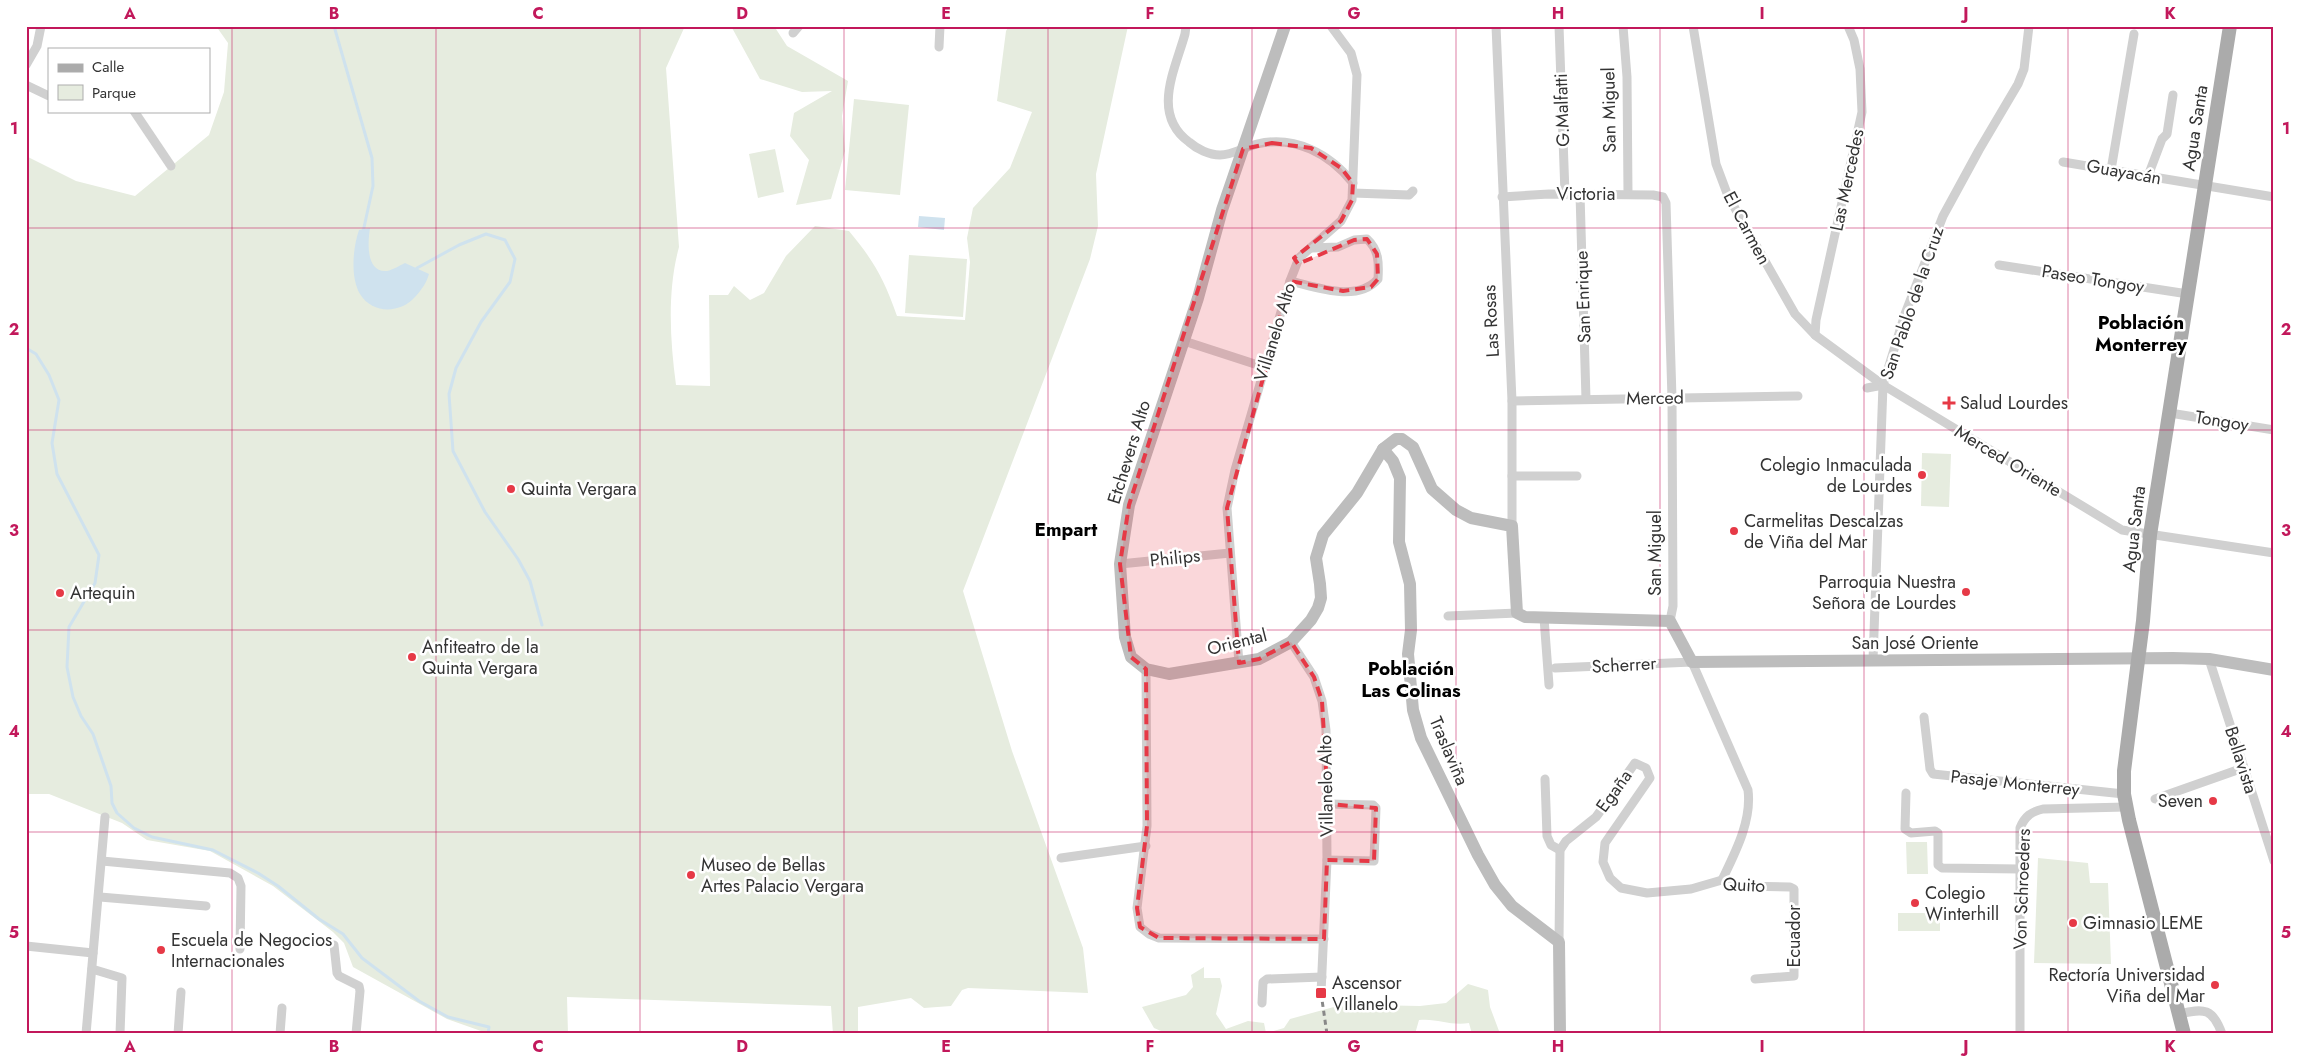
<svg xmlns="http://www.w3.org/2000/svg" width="2300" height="1060" font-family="Jost,sans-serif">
	<rect width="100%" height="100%" fill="#fff"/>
	<g fill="#e6ecdf">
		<path d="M216 26H685L666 68 679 247C667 291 670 340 676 385L710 386 709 295H728L734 286 750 300 764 293 786 256 815 226 849 231C874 261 884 279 897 316L965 320 970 262 967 238 973 208 1010 168 1032 112 997 101 1006 31 1009 26H1128L1096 174 1098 226 1090 259 963 591 1012 751 1083 948 1088 993 968 988 962 990 951 1006 924 1008 911 998 858 1007V1034H833L831 1006 567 997 568 1034H482L481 1031 447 1019 353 967 344 943 333 932 273 886 210 851 147 840 122 823 49 794H26V156L76 181 135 196 209 135 224 92 228 43Z"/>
		<path d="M731 26H774L787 46 848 81 842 116 845 151 831 199 796 205 809 160 790 136 794 113 832 91 802 92 760 79Z"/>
		<path d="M854 99 909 105 900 195 845 190Z"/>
		<path d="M775 149 784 192 758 198 749 154Z"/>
		<path d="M909 255 967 259 963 317 905 313Z"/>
		<path d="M1922 453 1951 454 1949 507 1921 506Z"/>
		<path d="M1906 842H1927L1928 874H1907Z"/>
		<path d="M2038 858 2088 863 2090 883H2108L2111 964 2034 963Z"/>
		<rect x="1898" y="913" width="42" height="18"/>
		<path d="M1204 967V978H1220L1222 986 1216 1014 1226 1029 1248 1021 1264 1023 1266 1033 1284 1028 1290 1019 1352 1002 1370 1005 1420 1006 1446 1003 1468 984 1488 990 1490 1007 1499 1031 1472 1034 1469 1023C1450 1026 1437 1018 1419 1020L1415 1034H1168L1154 1028 1142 1007 1186 995 1193 987 1191 975Z"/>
	</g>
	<g fill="#cfe2ee">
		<path d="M919 216 945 218 944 230 918 227Z"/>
		<path d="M370 228C368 240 365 273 387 271 393 270 400 265 405 263L429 274C426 284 422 289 415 297 401 313 373 315 360 294 350 277 353 247 359 230Z"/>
	</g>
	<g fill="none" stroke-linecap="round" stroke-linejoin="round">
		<g stroke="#cfe2ee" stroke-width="3">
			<path d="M334 26 372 158 373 186 363 232"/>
			<path d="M415 272 417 268 459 245 486 234 505 240 515 259 510 282 481 322 456 368 449 394 453 451 485 512 518 559 530 581 542 625"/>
			<path d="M26 348 36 354 49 375 59 400 52 443 57 474 99 555 95 583 69 627 67 667 73 697 81 716 93 734 111 786 112 803 117 813 134 828 152 837 213 850 258 873 278 886 319 919 343 934 362 958 419 1001 448 1017 489 1027 488 1034"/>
		</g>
		<g stroke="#d0d0d0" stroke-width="9">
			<path d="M1186 26 1185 34C1175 70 1151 114 1189 142 1197 149 1209 155 1220 155 1232 155 1245 147 1257 144 1295 135 1330 154 1353 183"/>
			<path d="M1496 26 1512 401V526"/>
			<path d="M1559 26 1565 194"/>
			<path d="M1623 26 1627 77 1628 194"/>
			<path d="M1693 26 1716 164 1728 196 1795 314 1815 335 1883 385 2122 530 2274 553"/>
			<path d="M793 33 799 26"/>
			<path d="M939 47 940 26"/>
			<path d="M26 65 37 46 41 26"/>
			<path d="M26 85 49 96"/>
			<path d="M134 111 171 166"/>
			<path d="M2063 162 2274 197"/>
			<path d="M2111 170 2134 34"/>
			<path d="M2148 176 2162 139 2167 134 2173 95"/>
			<path d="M1353 193 1409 195 1413 191"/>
			<path d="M1580 194 1586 399"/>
			<path d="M1502 197 1549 194 1653 195 1663 197 1666 203 1672 398 1673 606 1670 621"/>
			<path d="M1999 265 2188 294"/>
			<path d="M1290 281C1316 287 1357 303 1378 279 1379 263 1379 250 1367 239L1354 240 1338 247 1312 248"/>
			<path d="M1815 335 1816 320 1862 112 1860 69 1854 40 1848 26"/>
			<path d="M1184 341 1264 367"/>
			<path d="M1867 388 1883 385"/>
			<path d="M1512 401 1798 396"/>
			<path d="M2170 413 2274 430"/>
			<path d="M1512 476H1577"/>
			<path d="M1120 564 1230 553"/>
			<path d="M1448 616 1517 613"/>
			<path d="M1544 618 1549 685"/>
			<path d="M1291 642 1314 677 1322 701 1326 730 1327 860 1321 993"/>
			<path d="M2209 659 2274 861"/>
			<path d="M1873 660 1883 385 1905 314 1943 216 1979 150 2018 84 2024 69 2029 26"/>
			<path d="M1239 663 1227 508 1235 470 1290 281 1299 258 1341 221 1352 200 1357 75 1351 53 1331 26"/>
			<path d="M1555 668 1692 662 1748 790C1752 821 1735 853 1722 880"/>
			<path d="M1146 669 1147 826 1137 908 1140 927 1149 934 1159 938 1324 939"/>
			<path d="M1924 717 1930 769 1933 774 2124 794"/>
			<path d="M1545 779 1547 836 1551 845 1560 850"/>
			<path d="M1906 793 1905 829 1911 833 1935 831 1938 833V865L1942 868 2020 869"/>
			<path d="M2155 799 2243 768"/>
			<path d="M1061 858 1146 846"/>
			<path d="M1327 860 1374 861 1376 808 1373 805 1328 804"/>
			<path d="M102 861 230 873 238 878 241 886 240 949"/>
			<path d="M1722 880 1730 885 1739 886 1790 887 1794 889V976L1755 979"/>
			<path d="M100 897 206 906"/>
			<path d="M1559 942 1560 850 1566 841 1596 817 1635 763 1646 768 1650 778 1605 843 1603 862 1610 878 1621 888 1647 893 1691 889 1722 880"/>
			<path d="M334 945 337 973 339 976 359 986 360 991 356 1034"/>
			<path d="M26 946 93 953"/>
			<path d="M92 969 122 978 120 1034"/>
			<path d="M1262 1003 1263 982 1267 979 1322 977"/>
			<path d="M2179 1014C2204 1008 2213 1008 2222 1034"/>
			<path d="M86 1034 105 817"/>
			<path d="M178 1034 181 992"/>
			<path d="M280 1034 282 1008"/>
			<path d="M2020 1034V828C2025 816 2031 812 2043 809L2126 807"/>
		</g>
		<g stroke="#bdbdbd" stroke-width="12">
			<path d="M1285 26 1222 210 1198 298 1129 505 1120 564 1125 637 1131 657 1146 669 1169 674 1259 659 1291 642 1311 620 1318 608 1321 598 1320 584 1316 558 1323 535 1357 493 1383 449 1396 439H1402L1413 447 1432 489 1456 510 1471 518 1512 526 1517 613 1525 617 1670 621 1692 662 2173 658 2209 659 2274 670"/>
			<path d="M1383 449 1393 461 1400 478 1399 542 1410 584 1411 630 1408 654 1413 710 1421 738 1478 855 1495 885 1512 906 1559 942 1560 1034"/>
		</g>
		<path stroke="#ababab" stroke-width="14" d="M2184 1034 2129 820 2124 794V771L2143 621 2150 535 2230 26"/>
		<path stroke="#888" stroke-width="3" stroke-dasharray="5 4" stroke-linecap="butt" d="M1321 993 1327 1034"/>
	</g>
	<path fill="#e63946" fill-opacity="0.2" stroke="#e63946" stroke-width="4" stroke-dasharray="10 6" stroke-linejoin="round" d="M1272 143 1311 148 1341 168 1353 183 1352 200 1341 221 1294 258 1298 264 1354 240 1367 239 1377 254 1378 279 1371 287 1343 291 1290 281 1227 508 1239 663 1259 659 1291 642 1314 677 1322 701 1328 804 1376 808 1374 861 1327 860 1324 939 1159 938 1140 927 1137 908 1147 826 1146 669 1131 657 1120 564 1129 505 1243 149Z"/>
	<path fill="none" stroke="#c2185b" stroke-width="1" stroke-opacity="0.55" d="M232 26V1034M436 26V1034M640 26V1034M844 26V1034M1048 26V1034M1252 26V1034M1456 26V1034M1660 26V1034M1864 26V1034M2068 26V1034M26 228H2274M26 430H2274M26 630H2274M26 832H2274"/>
	<g fill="#e63946" stroke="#fff" stroke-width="2">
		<path d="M1946.5 395.5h5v5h5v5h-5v5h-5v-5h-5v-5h5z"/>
		<circle cx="1922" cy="475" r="5"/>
		<circle cx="511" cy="489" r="5"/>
		<circle cx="1734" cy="531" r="5"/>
		<circle cx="1966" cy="592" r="5"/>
		<circle cx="60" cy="593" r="5"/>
		<circle cx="412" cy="657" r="5"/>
		<circle cx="2213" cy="801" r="5"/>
		<circle cx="691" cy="875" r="5"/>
		<circle cx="1915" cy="903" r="5"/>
		<circle cx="2073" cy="923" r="5"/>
		<circle cx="161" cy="950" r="5"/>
		<circle cx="2215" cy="985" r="5"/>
		<rect x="1315" y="987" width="12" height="12" rx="2.5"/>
	</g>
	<g text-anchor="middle" stroke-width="5" stroke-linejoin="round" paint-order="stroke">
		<g font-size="18" fill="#333" stroke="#fff">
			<text transform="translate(1562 110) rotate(-92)" y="6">G.Malfatti</text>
			<text transform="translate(1609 110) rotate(-91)" y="6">San Miguel</text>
			<text transform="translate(2195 128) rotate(-81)" y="6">Agua Santa</text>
			<text transform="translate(2124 172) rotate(10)" y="6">Guayacán</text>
			<text transform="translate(1847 180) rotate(-78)" y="6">Las Mercedes</text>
			<text x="1586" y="200">Victoria</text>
			<text transform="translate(1747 228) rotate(62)" y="6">El Carmen</text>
			<text transform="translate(2093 279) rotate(9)" y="6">Paseo Tongoy</text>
			<text transform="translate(1583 297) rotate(-92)" y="6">San Enrique</text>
			<text transform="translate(1912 303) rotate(-71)" y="6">San Pablo de la Cruz</text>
			<text transform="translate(1491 321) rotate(-93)" y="6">Las Rosas</text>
			<text transform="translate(1275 332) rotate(-73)" y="6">Villanelo Alto</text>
			<text transform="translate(1655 398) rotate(-1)" y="6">Merced</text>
			<text transform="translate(2222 421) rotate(9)" y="6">Tongoy</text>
			<text transform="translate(1129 452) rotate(-73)" y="6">Etchevers Alto</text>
			<text transform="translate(2008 461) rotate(31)" y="6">Merced Oriente</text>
			<text transform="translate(2134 529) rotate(-83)" y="6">Agua Santa</text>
			<text transform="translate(1655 553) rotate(-90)" y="6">San Miguel</text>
			<text transform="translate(1175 558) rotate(-6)" y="6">Philips</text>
			<text transform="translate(1237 642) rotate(-14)" y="6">Oriental</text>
			<text x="1915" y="649">San José Oriente</text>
			<text transform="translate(1624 665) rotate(-3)" y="6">Scherrer</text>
			<text transform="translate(1449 751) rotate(67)" y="6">Traslaviña</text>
			<text transform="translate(2241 760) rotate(72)" y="6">Bellavista</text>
			<text transform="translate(2015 783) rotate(6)" y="6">Pasaje Monterrey</text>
			<text transform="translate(1326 786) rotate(-91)" y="6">Villanelo Alto</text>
			<text transform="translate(1614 791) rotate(-54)" y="6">Egaña</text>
			<text transform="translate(1744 885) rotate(3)" y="6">Quito</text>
			<text transform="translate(2022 889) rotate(-88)" y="6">Von Schroeders</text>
			<text transform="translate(1794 936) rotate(-90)" y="6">Ecuador</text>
		</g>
		<g font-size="18" fill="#333" stroke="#fff" text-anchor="start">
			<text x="1960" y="409">Salud Lourdes</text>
			<text x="1912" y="471" text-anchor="end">Colegio Inmaculada<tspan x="1912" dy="21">de Lourdes</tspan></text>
			<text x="521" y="495">Quinta Vergara</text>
			<text x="1744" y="527">Carmelitas Descalzas<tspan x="1744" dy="21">de Viña del Mar</tspan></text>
			<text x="1956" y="588" text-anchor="end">Parroquia Nuestra<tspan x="1956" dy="21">Señora de Lourdes</tspan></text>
			<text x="70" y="599">Artequin</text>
			<text x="422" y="653">Anfiteatro de la<tspan x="422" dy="21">Quinta Vergara</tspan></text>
			<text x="2203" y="807" text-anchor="end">Seven</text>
			<text x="701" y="871">Museo de Bellas<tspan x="701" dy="21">Artes Palacio Vergara</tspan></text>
			<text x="1925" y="899">Colegio<tspan x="1925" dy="21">Winterhill</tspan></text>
			<text x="2083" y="929">Gimnasio LEME</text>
			<text x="171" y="946">Escuela de Negocios<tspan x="171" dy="21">Internacionales</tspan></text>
			<text x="2205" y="981" text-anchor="end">Rectoría Universidad<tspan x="2205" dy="21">Viña del Mar</tspan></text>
			<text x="1332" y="989">Ascensor<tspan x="1332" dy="21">Villanelo</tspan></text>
		</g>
		<g font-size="19" font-weight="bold" fill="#000" stroke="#fff">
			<text x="2141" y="329">Población<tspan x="2141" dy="22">Monterrey</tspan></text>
			<text x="1066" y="536">Empart</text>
			<text x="1411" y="675">Población<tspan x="1411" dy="22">Las Colinas</tspan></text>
		</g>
	</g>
	<rect width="2300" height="1060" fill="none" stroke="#ffffff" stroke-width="55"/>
	<rect x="48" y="48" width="162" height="65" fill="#ffffff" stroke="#adadad"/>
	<rect x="58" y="64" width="25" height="8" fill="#ababab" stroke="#adadad"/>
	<text x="92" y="72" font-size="15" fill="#333333">Calle</text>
	<rect x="58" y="85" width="25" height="15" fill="#e6ecdf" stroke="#adadad"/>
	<text x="92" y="98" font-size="15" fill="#333333">Parque</text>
	<rect x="28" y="28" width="2244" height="1004" fill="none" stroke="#c2185b" stroke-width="2"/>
	<g font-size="16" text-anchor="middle" font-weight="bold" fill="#c2185b">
		<text x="130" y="19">A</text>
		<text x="334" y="19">B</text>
		<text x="538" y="19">C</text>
		<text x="742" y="19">D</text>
		<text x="946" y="19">E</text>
		<text x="1150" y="19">F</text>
		<text x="1354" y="19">G</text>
		<text x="1558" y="19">H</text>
		<text x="1762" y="19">I</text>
		<text x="1966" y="19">J</text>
		<text x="2170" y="19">K</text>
		<text x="14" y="134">1</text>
		<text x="2286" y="134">1</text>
		<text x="14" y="335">2</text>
		<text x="2286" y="335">2</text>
		<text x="14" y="536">3</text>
		<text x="2286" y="536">3</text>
		<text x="14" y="737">4</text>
		<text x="2286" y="737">4</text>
		<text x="14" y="938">5</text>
		<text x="2286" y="938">5</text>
		<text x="130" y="1052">A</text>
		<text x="334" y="1052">B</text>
		<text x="538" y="1052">C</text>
		<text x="742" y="1052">D</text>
		<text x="946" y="1052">E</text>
		<text x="1150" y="1052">F</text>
		<text x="1354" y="1052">G</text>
		<text x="1558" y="1052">H</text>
		<text x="1762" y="1052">I</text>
		<text x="1966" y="1052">J</text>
		<text x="2170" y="1052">K</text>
	</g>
</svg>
